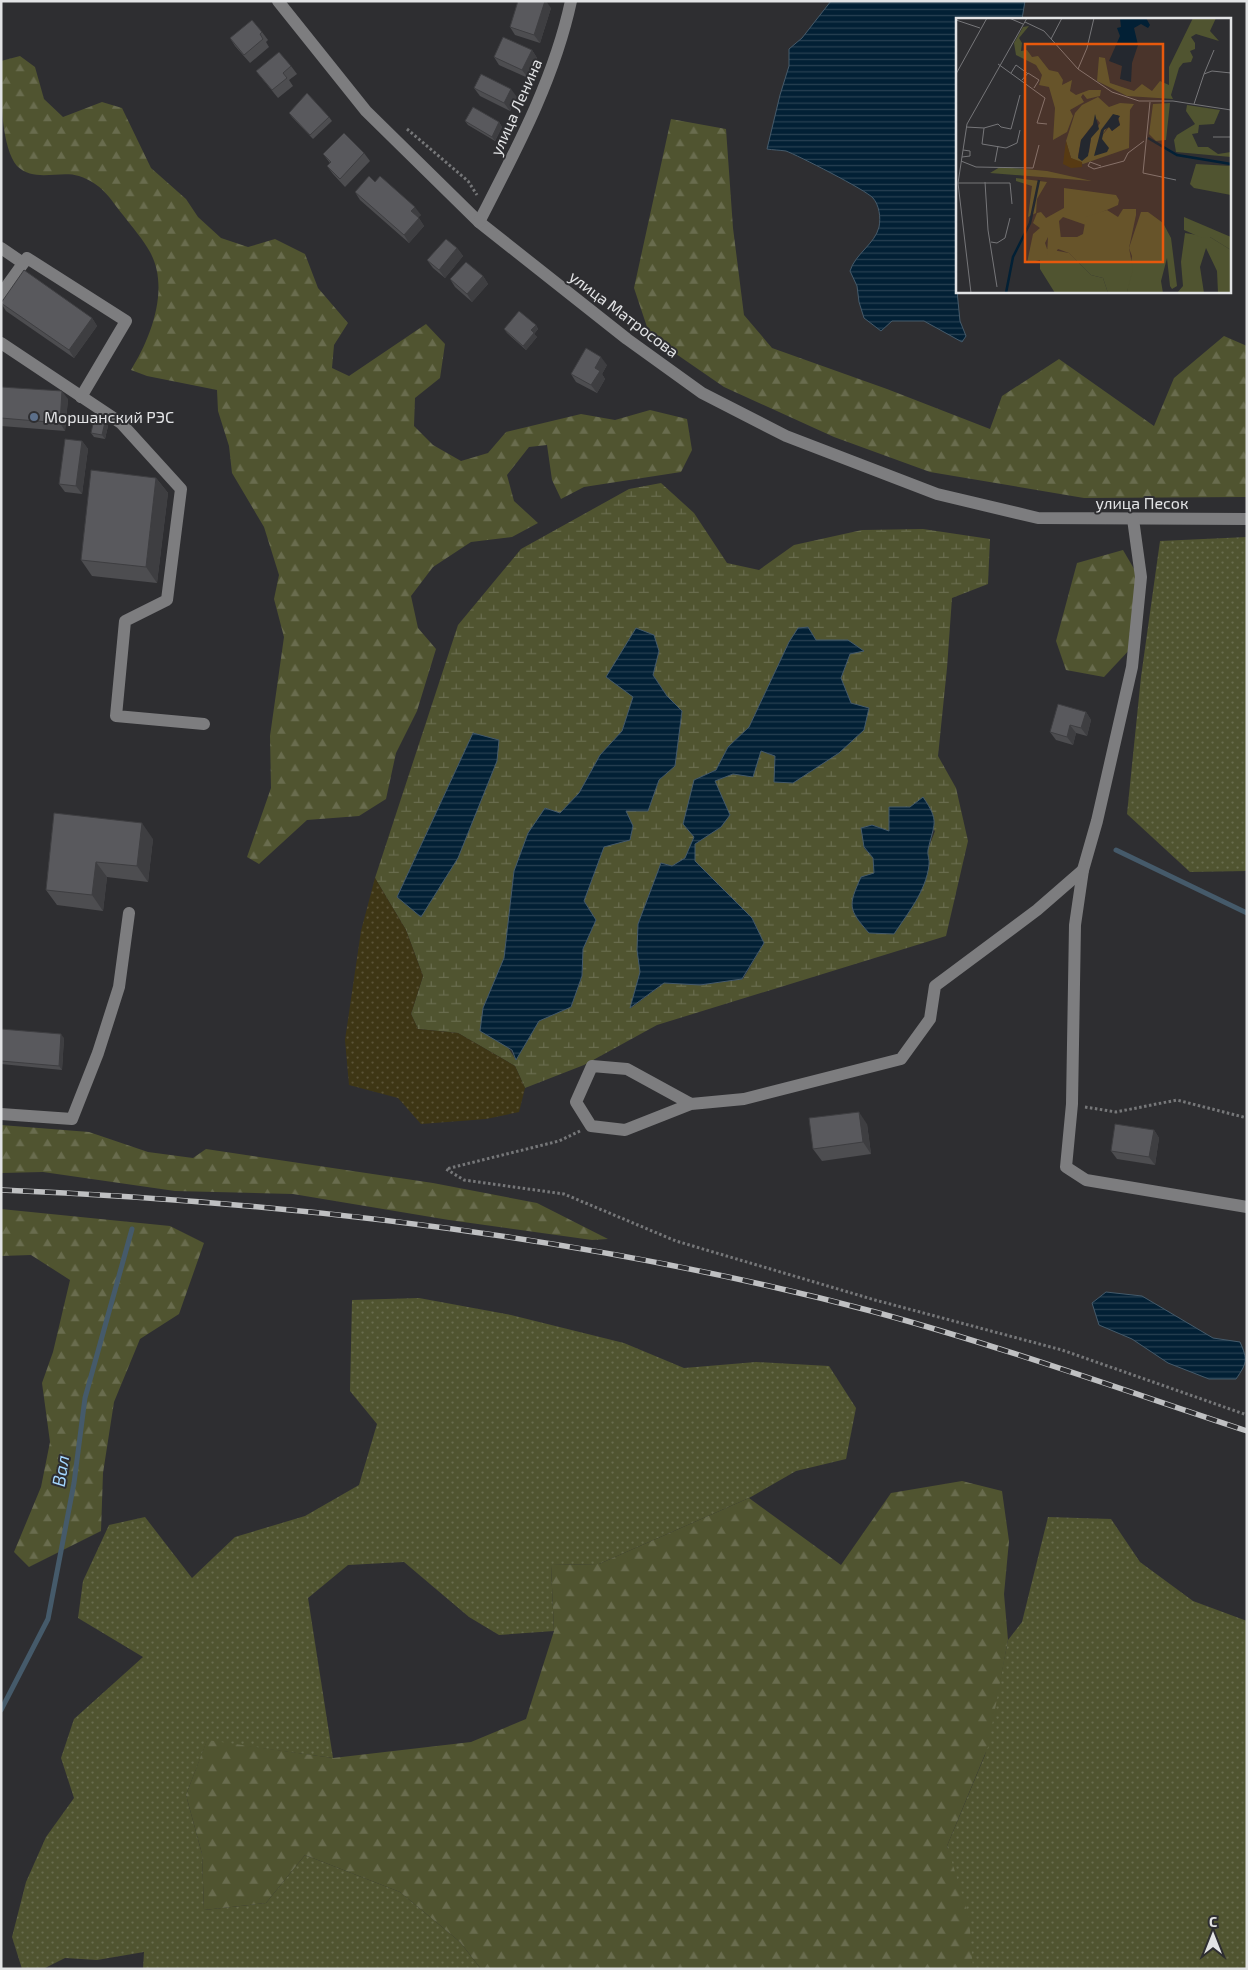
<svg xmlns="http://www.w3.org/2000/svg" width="1248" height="1970" font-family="'Exo 2',sans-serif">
	<defs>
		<pattern id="grass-dots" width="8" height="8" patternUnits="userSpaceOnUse" patternTransform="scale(1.25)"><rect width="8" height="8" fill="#505430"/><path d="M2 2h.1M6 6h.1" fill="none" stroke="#696c4e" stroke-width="1.8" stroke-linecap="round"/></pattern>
		<pattern id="forest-firs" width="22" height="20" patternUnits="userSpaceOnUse" patternTransform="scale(1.25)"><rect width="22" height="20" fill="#505430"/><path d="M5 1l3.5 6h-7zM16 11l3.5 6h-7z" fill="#696c4e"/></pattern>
		<pattern id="wetland-marsh" width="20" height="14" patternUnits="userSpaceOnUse" patternTransform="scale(1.25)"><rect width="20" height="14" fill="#505430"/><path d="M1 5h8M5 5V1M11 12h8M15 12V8" fill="none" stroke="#696c4e"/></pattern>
		<pattern id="sand-dots" width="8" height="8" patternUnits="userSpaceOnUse" patternTransform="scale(1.25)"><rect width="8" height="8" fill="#3e3615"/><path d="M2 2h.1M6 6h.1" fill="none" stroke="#5a5337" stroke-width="1.8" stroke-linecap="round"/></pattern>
		<pattern id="water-rules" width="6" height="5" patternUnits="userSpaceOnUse" patternTransform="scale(1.25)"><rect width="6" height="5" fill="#022035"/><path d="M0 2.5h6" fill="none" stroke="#274052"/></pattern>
	</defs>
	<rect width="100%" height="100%" fill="#2e2e31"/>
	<g fill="url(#grass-dots)">
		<path d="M1247 537V871L1190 872 1127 814 1141 677 1160 541Z"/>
		<path d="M419 1298 511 1315 624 1343 684 1368 756 1362 829 1366 856 1408 846 1459 796 1471 749 1498 599 1564 551 1565 554 1631 499 1635 469 1617 404 1562 348 1565 308 1598 333 1758 207 1741 186 1795 202 1854 204 1910 266 1903 305 1855 400 1892 460 1942 481 1969H143L144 1952 97 1960 65 1958 43 1969H22L12 1937 26 1882 46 1837 74 1798 61 1758 74 1719 143 1657 78 1618 83 1581 109 1525 145 1517 192 1578 235 1537 305 1516 359 1485 377 1424 350 1391 352 1300Z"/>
		<path d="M1048 1517 1111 1519 1140 1562 1193 1601 1247 1621V1969H972L947 1846 985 1755 1008 1640 1022 1622Z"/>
	</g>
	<g fill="url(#forest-firs)">
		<path d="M20 56 35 67 44 99 63 117 102 102 122 108 151 168 186 199 198 217 221 238 248 247 275 239 305 254 318 288 348 323 334 345 332 368 349 376 426 324 445 344 440 378 415 398 414 426 433 445 461 461 488 453 506 432 581 414 615 420 650 410 687 419 692 450 681 472 584 487 561 499 552 480 547 445 529 447 507 475 514 501 538 523 512 537 471 542 433 567 411 596 418 628 436 649 417 711 396 753 386 799 359 816 307 820 259 864 247 857 271 788 270 736 284 637 274 599 279 575 264 527 232 473 229 446 218 411 217 390 147 376 131 370C151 338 170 288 150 252 143 239 132 227 123 215 109 197 102 184 79 176 59 170 35 183 17 166 0 145 1 90 1 61Z"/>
		<path d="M671 119 726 129 733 228 744 315 772 348 887 389 990 429 1002 396 1059 359 1154 426 1174 378 1224 336 1247 346V497L1084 498 930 472 834 437 724 387 650 336 634 288Z"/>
		<path d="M1123 550 1140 579 1132 647 1104 677 1066 670 1056 641 1077 563Z"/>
		<path d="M1 1125 89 1132 148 1152 193 1158 206 1149 433 1183 537 1203 608 1239 592 1240 449 1220 293 1194 175 1191 43 1172 1 1173Z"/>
		<path d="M1 1209 170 1226 204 1243 179 1314 140 1339 114 1402 103 1473 101 1531 29 1567 14 1552 41 1487 50 1442 42 1383 53 1352 70 1280 31 1255 1 1256Z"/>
		<path d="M962 1481 1002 1491 1009 1541 1004 1594 1008 1640 988 1747 947 1846 969 1917 973 1969H481L460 1942 400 1892 305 1855 266 1903 204 1910 202 1854 186 1795 207 1740 333 1758 471 1742 526 1719 554 1631 551 1565 599 1564 749 1498 841 1565 891 1493Z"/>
	</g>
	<path fill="url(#wetland-marsh)" fill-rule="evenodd" d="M661 483 694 513 727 563 759 570 794 545 862 530 923 529 990 539 988 584 952 598 947 668 938 756 956 788 968 841 946 936 657 1025 584 1065 525 1088 515 1066 458 1033 418 1029 411 1014 423 976 406 930 375 878 458 625 521 549 629 489ZM808 627 816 640H848L850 654 841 678 851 703 775 756 761 751 733 774 715 781 721 827 695 844V861L752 918 764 943 743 979 700 985 664 983 631 1008 640 972 638 924 661 863 672 866 685 858 694 837V780L716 770 728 747 749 727 789 642 798 629ZM659 651 653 675 667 696 682 711 675 766 659 780 648 811 626 810 604 847 584 901 596 920 583 949 582 976 571 1007 539 1021 516 1060 483 1008 504 958 514 871 545 808 560 813 579 793 600 755 622 731 633 697ZM473 733 498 740 421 917 397 897ZM910 807 935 831 927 852 929 865 917 899 874 873 873 858 864 848 872 825 889 831 895 808Z"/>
	<path fill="url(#sand-dots)" d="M375 878 406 930 423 976 411 1014 418 1029 458 1033 515 1066 525 1088 519 1112 486 1119 421 1124 398 1098 349 1085 345 1040 361 931Z"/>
	<g fill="url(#water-rules)" stroke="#455a6a">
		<path d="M831 1H1025L1022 19H957V291L960 321 966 336 962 342 924 321H892L881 331 864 318 859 302 857 286 850 271C855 254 875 244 879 227 881 217 879 205 873 198 866 190 797 155 786 151 779 150 773 150 767 149L780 95 789 66V49L802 38Z"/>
		<path d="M808 627 816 640H848L864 651 850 654 841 678 851 703 869 708 864 730 839 753 793 783 774 782 775 756 761 751 753 777 733 774 715 781 730 815 721 827 695 844V861L752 918 764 943 742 979 700 985 664 983 630 1008 640 972 637 950 638 924 661 863 672 866 685 858 694 837 683 824 694 780 716 770 728 747 749 727 789 642 798 628Z"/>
		<path d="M636 628 654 635 659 651 653 675 667 696 682 711 675 766 659 780 648 811H626L633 826 630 840 604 847 584 901 596 920 583 949 582 976 571 1007 539 1021 516 1060 512 1050 480 1031 483 1008 504 958 514 871 528 833 545 808 560 813 579 793 600 755 622 731 633 697 606 677Z"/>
		<path d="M473 733 499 740 497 761 458 858 421 917 397 897Z"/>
		<path d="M923 797C940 822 934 823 928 850 927 855 930 860 929 865 926 891 908 913 894 934L869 933C848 909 848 906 861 877L874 873 873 858 864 847 861 828 872 825 889 831V807H910Z"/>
		<path d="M1106 1292 1142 1296 1213 1338 1240 1342C1248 1360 1247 1363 1236 1379H1209L1168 1363 1132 1339 1099 1325 1092 1303Z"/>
	</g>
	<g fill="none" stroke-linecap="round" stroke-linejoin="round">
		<g stroke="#455a6a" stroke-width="5">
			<path d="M1116 850 1247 913"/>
			<path d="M1 1710 48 1619 74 1483 85 1398 132 1229"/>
		</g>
		<g stroke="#767779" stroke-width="3" stroke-dasharray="2.5 2.5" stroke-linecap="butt">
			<path d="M407 129 468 181 477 195"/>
			<path d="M1085 1107 1116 1112 1177 1100 1247 1118"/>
			<path d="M580 1131 559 1141 446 1169 464 1180 564 1194 676 1241 875 1300 1062 1350 1247 1415"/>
		</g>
		<g stroke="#7d7d7f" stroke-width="12">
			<path d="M278 1 366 111 479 222 627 339 702 393 786 436 937 494 1038 518 1247 519"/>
			<path d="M479 222C516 150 554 80 571 1"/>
			<path d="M1 248 23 263"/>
			<path d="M1 294 27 258 126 321 81 397"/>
			<path d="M1 343 121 423 181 489 167 600 125 621 116 716 204 724"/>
			<path d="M1133 519 1141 577 1132 667 1097 821 1083 870 1075 925 1072 1104 1066 1167 1086 1180 1247 1207"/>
			<path d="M691 1104 627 1069 592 1066 576 1102 591 1126 625 1130 691 1104 744 1099 901 1059 930 1019 935 986 1037 910 1083 870"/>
			<path d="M1 1114 72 1119 98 1053 119 987 129 913"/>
		</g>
		<defs>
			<path id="rail" d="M1 1190C294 1202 591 1237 875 1312 1000 1346 1123 1390 1247 1431"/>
		</defs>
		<use href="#rail" stroke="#bfc0c2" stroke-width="5.5"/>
		<use href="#rail" stroke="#2e2e31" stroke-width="4" stroke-dasharray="11" stroke-linecap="butt"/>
	</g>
	<g fill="#4d4d50">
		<path d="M551 8 540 43 515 35 510 27Z"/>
		<path d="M262 32 268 40 266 42 269 47 250 63 235 46 230 38Z"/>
		<path d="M532 50 537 58 528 78 499 65 494 57Z"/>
		<path d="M291 66 297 74 289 80 293 86 278 98 256 71Z"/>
		<path d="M474 88 517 97 510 111 480 96Z"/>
		<path d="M289 113 329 117 332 121 313 139 292 117Z"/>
		<path d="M465 121 499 122 502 127 495 141 468 125Z"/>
		<path d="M364 153 370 161 345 187 333 174 327 166 330 163 323 154Z"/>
		<path d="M375 182 421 215 418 217 424 226 409 243 360 200 355 192Z"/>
		<path d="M457 248 463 256 445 278 433 268 427 260Z"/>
		<path d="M483 276 488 284 472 302 455 287 450 279Z"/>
		<path d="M1 303 92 318 97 326 74 358 6 311Z"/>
		<path d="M536 325 538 329 534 334 537 337 526 350 507 333 504 329Z"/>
		<path d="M607 365 602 374 605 379 597 393 576 382 571 374Z"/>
		<path d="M1 387 68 399 65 431 1 426Z"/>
		<path d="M105 422 108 426 105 439 94 437 91 433Z"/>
		<path d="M82 441 88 449 82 494 65 492 59 484Z"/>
		<path d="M156 478 168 493 157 583 92 576 81 560Z"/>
		<path d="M1086 712 1091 720 1087 736 1076 733 1073 745 1056 740 1050 732Z"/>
		<path d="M54 813 153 839 148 882 107 877 103 911 57 905 46 890Z"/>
		<path d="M1 1029 64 1038 62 1070 1 1064Z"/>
		<path d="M867 1124 871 1154 822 1161 813 1149Z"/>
		<path d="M1154 1130 1159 1138 1155 1165 1117 1159 1111 1151Z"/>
	</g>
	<g fill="#3e3e41">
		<path d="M545 1H546L551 8 540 43 534 35Z"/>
		<path d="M532 50 537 58 528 78 522 70Z"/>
		<path d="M511 89 517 97 510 111 504 103Z"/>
		<path d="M499 122 502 127 495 141 492 137Z"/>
		<path d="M415 207 421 215 417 219 411 211Z"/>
		<path d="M419 218 424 226 409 243 404 235Z"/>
		<path d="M457 248 463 256 445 278 439 270Z"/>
		<path d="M483 276 488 284 472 302 467 294Z"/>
		<path d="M92 318 97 326 74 358 69 350Z"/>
		<path d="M536 325 538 329 534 334 537 337 526 350 523 346 531 330Z"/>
		<path d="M601 357 607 365 602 374 605 379 597 393 591 385 595 368Z"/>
		<path d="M62 391 68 399 65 431 60 423Z"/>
		<path d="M105 422 108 426 105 439 102 435Z"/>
		<path d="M82 441 88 449 82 494 76 486Z"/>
		<path d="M156 478 168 493 157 583 146 567Z"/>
		<path d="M1086 712 1091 720 1087 736 1081 728Z"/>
		<path d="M1070 725 1076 733 1073 745 1067 737Z"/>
		<path d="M142 823 153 839 148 882 137 866Z"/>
		<path d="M96 862 107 877 103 911 92 895Z"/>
		<path d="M61 1034 64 1038 62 1070 59 1066Z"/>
		<path d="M859 1112 867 1124 871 1154 863 1142Z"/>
		<path d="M1154 1130 1159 1138 1155 1165 1149 1157Z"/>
	</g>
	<g fill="#59595d" stroke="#3e3e41">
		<path d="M518 1H545L534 35 510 27Z"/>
		<path d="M252 20 262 32 260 34 263 39 244 55 230 38Z"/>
		<path d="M503 37 532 50 522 70 494 57Z"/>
		<path d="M279 52 291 66 283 73 287 78 272 90 256 71Z"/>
		<path d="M481 74 511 89 504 103 474 88Z"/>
		<path d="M307 93 329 117 310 135 289 113Z"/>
		<path d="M473 107 499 122 492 137 465 121Z"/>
		<path d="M344 133 364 153 340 179 327 166 331 162 323 154Z"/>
		<path d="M369 176 375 182 380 176 415 207 411 211 419 218 404 235 355 192Z"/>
		<path d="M446 239 457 248 439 270 427 260Z"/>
		<path d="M466 262 483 276 467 294 450 279Z"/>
		<path d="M24 270 92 318 69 350 1 303Z"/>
		<path d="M519 311 536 325 531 330 534 333 523 346 504 329Z"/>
		<path d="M586 348 601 357 595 368 600 371 591 385 571 374Z"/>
		<path d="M1 387 62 391 60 423 1 418Z"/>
		<path d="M94 419 105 422 102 435 91 433Z"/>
		<path d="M65 439 82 441 76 486 59 484Z"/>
		<path d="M91 470 156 478 146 567 81 560Z"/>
		<path d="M1058 704 1086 712 1081 728 1070 725 1067 737 1050 732Z"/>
		<path d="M54 813 142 823 137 866 96 862 92 895 46 890Z"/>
		<path d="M1 1029 61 1034 59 1066 1 1061Z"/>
		<path d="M859 1112 863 1142 813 1149 809 1118Z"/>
		<path d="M1115 1124 1154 1130 1149 1157 1111 1151Z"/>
	</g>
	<circle fill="#5c6f8a" stroke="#2e2e31" stroke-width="2" cx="34" cy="417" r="5"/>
	<g text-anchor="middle" stroke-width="4" stroke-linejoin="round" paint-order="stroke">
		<g font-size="16" fill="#e2e3e5" stroke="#2e2e31">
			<text transform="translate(516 107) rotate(-66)" y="6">улица Ленина</text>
			<text transform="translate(624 314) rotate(37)" y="6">улица Матросова</text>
			<text x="1142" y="509">улица Песок</text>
		</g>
		<g font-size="16" fill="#e2e3e5" stroke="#2e2e31" text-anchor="start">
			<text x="44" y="423">Моршанский РЭС</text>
		</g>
		<g font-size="18" font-style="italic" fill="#a3d6fe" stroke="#2e2e31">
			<text transform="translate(61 1471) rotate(-81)" y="6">Вал</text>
		</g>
	</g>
	<g transform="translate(956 18)">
		<rect width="275" height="275" fill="#2e2e31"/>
		<path d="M214 85 210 122 200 123 193 116 197 86ZM240 146 275 148V177L238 170 234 166ZM108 170 160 177 163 182 162 187 135 199 130 207 107 199 103 203 105 221 92 219 89 225 91 231 113 235 135 257 147 260 152 275H99L84 251V242L71 245 77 216 84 210 77 205 81 195 85 194 90 200 108 190ZM185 194H192L207 205 215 220 221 268 216 271 214 268 211 240 205 263 207 275H158L171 274 176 238 173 230ZM229 215 254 219 275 232V275H262L261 253 250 230 244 249 248 275H221L227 268 225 244Z" fill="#505430"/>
		<path d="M237 0H260L254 13 263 23 240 16 235 19 239 25V31L234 33 237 39 235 44 227 45 223 50 215 77 217 81 171 78 141 63 143 39 149 40 154 65 178 73 186 66 196 73 204 63 213 67V49ZM73 8 63 20 66 25 65 33 71 32 76 39 82 38 93 52 102 54 107 62 106 67 116 62 114 73 120 77 133 72H145L144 78 131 81 127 76 125 79 128 84 114 92 117 98 111 114 97 122 99 90 93 69 83 67 86 57 80 47 60 37 58 25 67 9ZM231 87 264 92 258 106 243 107 242 115 236 116 242 129H252L262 136 275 134V139L220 134 218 122 221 117 239 106 230 93ZM44 149 91 153 136 163 34 155ZM60 160 91 164 81 181 80 195 72 199 76 168 60 163ZM167 191H180V197L173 230 177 251 171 274 152 275 147 260 135 257 113 235 102 231 98 237H91L92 219H121L127 216 130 199 151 192 162 199ZM228 199 275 219V232L254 219 246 220 228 212Z" fill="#505430"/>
		<path d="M142 79 153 89 164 85 178 86 174 92 173 130 127 146 115 140 110 123 119 95 126 87ZM159 97H162L164 107 156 113 153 109 145 119ZM141 101 144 105 135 120 133 134 125 142 122 138 125 122Z" fill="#505430" fill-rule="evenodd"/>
		<path d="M110 123 115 140 126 144V149L115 150 107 146Z" fill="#3e3615"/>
		<path d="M164 0H190L194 7 192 10 185 6 178 10 182 27 176 45 175 64 164 61 166 48 153 43 164 18 161 10 165 9ZM139 96 143 111 135 120 132 138 126 143 122 140 125 122 137 107ZM157 96 164 98 162 101 164 107 156 113 153 109 148 112 146 121 153 130 151 134 138 138 145 112Z" fill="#022035"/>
		<path fill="none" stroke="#022035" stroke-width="2.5" d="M192 120 221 137 275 146M50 275 57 239 74 205 83 162"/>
		<path fill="none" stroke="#767679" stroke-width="1" d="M53 0 67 6M0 2 24 10M69 4 88 13 122 51 156 74 183 83H217L275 92M95 21 106 0M42 46 89 80 81 105 91 106M122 51 131 30 138 0M55 55 60 47 71 55M0 56 31 0M248 56 258 32M66 62 72 55 83 62 78 70M194 84 187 155 220 162M238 86 248 56 256 53 275 55M10 109 28 110 42 106 45 109 55 111 64 77M28 110 26 126 50 130 61 125 64 112M257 119H275M6 139 14 138V133L7 132M5 143 20 149 77 150 83 127M39 144 42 128M145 148 134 144 132 148 138 151 168 143 172 135 188 123M29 164 32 212 41 269M2 165H54L56 186M35 224 41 225 49 220 54 200M15 275 2 165 11 106 71 0"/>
		<path fill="#e8590c" fill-opacity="0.15" stroke="#e8590c" stroke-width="2.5" d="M69 26H207V244H69Z"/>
		<rect width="275" height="275" fill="none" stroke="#e2e3e5" stroke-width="2.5"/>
	</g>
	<rect width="1248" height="1970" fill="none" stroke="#e2e3e5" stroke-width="5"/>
	<g transform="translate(1213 1935)" stroke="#2e2e31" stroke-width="4" paint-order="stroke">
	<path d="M0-4L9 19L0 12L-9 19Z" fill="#e2e3e5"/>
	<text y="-8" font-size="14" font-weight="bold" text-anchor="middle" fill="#e2e3e5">С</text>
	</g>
</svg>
